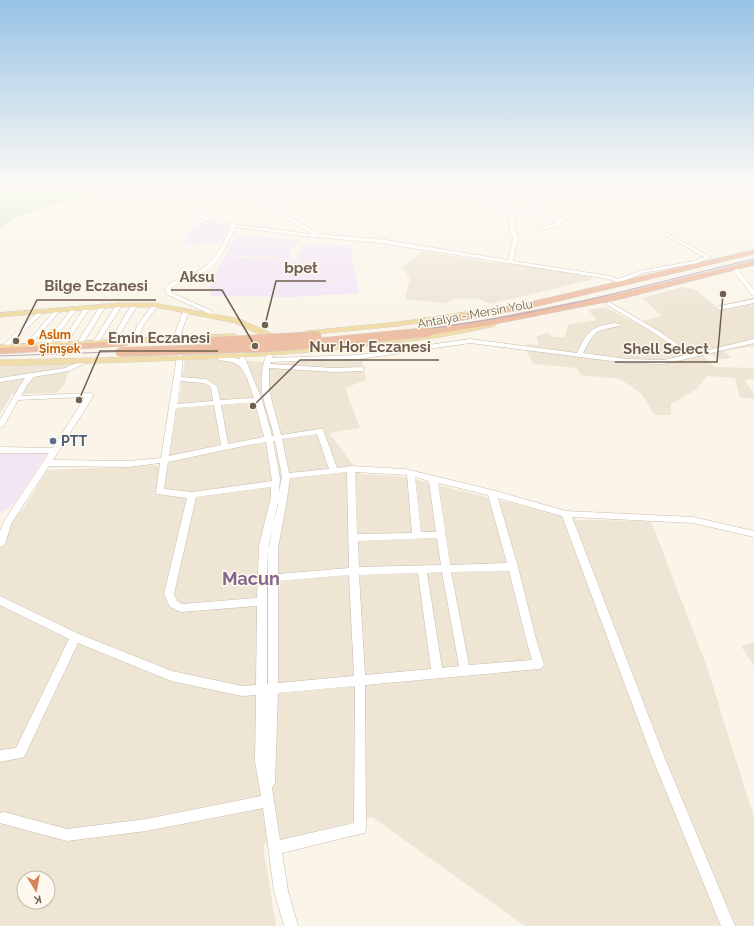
<svg xmlns="http://www.w3.org/2000/svg" width="754" height="926" font-family="Raleway,sans-serif">
	<rect width="100%" height="100%" fill="#faf5e8"/>
	<g fill="#eee5d5" fill-rule="evenodd">
		<path d="M421 251 494 263 497 261 592 277 593 279 490 304 477 298 455 299 446 303 405 299 410 279 403 268Z"/>
		<path d="M683 287 696 290 719 309 754 303V346L724 351 732 358 720 359 713 355 703 356 714 367 753 368 754 379 745 380 754 394V399L740 397 735 378 707 376 695 390 671 404V415H654L642 394 620 379 580 375 577 368 533 364 527 351V344L539 345 536 336 548 333 554 337H565L568 325 597 320 588 310 605 307 635 323 662 316 642 298Z"/>
		<path d="M200 358 281 363 362 359 366 380 345 388 360 428 329 433 360 474 405 477 578 520 651 521 707 667 754 818V926H525L372 817 263 845 276 926H0V531L24 508 47 470 168 465 185 360ZM24 878H48V902H24Z"/>
		<path d="M70 363 65 384 56 393 12 394 0 414V367Z"/>
		<path d="M754 642V666L741 646Z"/>
	</g>
	<g fill="#f2e5f6">
		<path d="M207 221 229 226 219 244 184 245 188 230 195 228Z"/>
		<path d="M236 234 302 241 296 244 290 250 291 259 226 255Z"/>
		<path d="M304 245 350 246 359 293 294 297 212 296 208 290 225 255 242 258 298 260 297 252Z"/>
		<path d="M47 453 13 505 0 513V454Z"/>
	</g>
	<path fill="#d1e6c8" d="M0 184H103C94 194 82 196 70 200 47 207 21 213 1 227L0 234Z"/>
	<g fill="none" stroke-linecap="round" stroke-linejoin="round">
		<defs>
			<g id="minor">
				<path d="M108 184H112L107 195H103Z"/>
				<path d="M255 184H259L263 198 270 205 298 198 351 196V197L349 198C323 200 297 198 273 208L308 227 317 234 380 239 508 260 513 239 508 221 514 213 495 208 486 203 460 201 456 202 454 201V200L460 199 493 201 554 184H562L494 203 499 206 518 212 561 194 614 184H624L564 196 532 209 558 220 574 212 578 213 562 221 558 226 541 230 539 229V228L557 222 528 211 516 216 513 223 518 239 513 261 610 276 618 279 640 271 694 261 704 257 661 233V232L663 231 711 257 697 263 643 273 623 281 627 283 624 285 609 279 380 243 294 235 235 227C227 245 220 265 201 274 191 279 180 280 171 288L172 293 210 310 217 316V318H213L206 312 168 295 165 291V288C174 278 187 277 198 271 216 262 223 243 231 226L205 220 194 213V211H198L209 218 225 223 311 234C295 221 270 217 259 199 257 194 258 189 255 184Z"/>
				<path d="M732 267H736L754 290V296L752 295 732 269Z"/>
				<path d="M754 299V303L720 310 717 308 720 306Z"/>
				<path d="M135 302 138 304 116 341 113 343 111 342 110 341 132 304Z"/>
				<path d="M609 302 657 330 692 354 754 339V343L664 364 627 363 470 343 359 359 271 362 270 364 334 368 362 367 365 369 362 371 334 372 269 368V390L281 435 320 429H323L337 468 351 466 405 469 492 490 566 511 693 517 754 531V537L693 523 572 517 664 756 735 926H721L652 757 562 516 498 498 518 567 536 639 544 664 543 667 539 669 365 685 366 828 365 833 360 834 282 853 288 891 298 926H284L274 891 263 808 146 831 67 841 0 823V813L4 812 67 829 146 819 261 796 255 762 256 695 242 696 171 681 78 643 24 757 0 762V750L16 748 69 639 0 605V596L79 634 172 671 242 686 256 685 257 606 181 612 170 607 164 594 187 498 157 494 156 492 160 463 129 467 49 466 12 522 5 544 3 546 0 547V531L4 521 49 453H0V447L53 448 85 397 18 400 4 426 0 428V420L21 384 25 378 0 382V378L65 368 86 359H90V361L69 371 34 377 27 385 21 396 90 393 94 395 53 460 129 461 161 458 177 356 180 354 183 356 181 377 206 379 217 386 220 400 254 398C249 385 246 365 231 362 225 361 217 360 213 357L216 355 240 359 238 354 241 352 243 353 262 400 272 436H274C271 421 263 403 262 390 261 380 262 355 271 351L274 353 272 358 359 355 470 339 577 353C585 337 589 327 609 324 613 323 617 323 621 325L620 326C594 331 596 329 583 353L627 359 664 360 685 355 653 332 607 305V303ZM180 381 204 383 211 387 213 401 177 404ZM255 402 264 437 228 444 221 405ZM214 405 221 445 169 456 176 408ZM317 434 329 469 289 473 282 439ZM273 441H275L282 476 279 493 280 478ZM266 442 272 481 192 492 164 489 168 462 239 447ZM347 472 349 568 278 574V548L286 505 290 478ZM355 472 407 475 412 533 357 534ZM415 477 429 481 436 532H421ZM438 483 488 495 507 563 450 565ZM271 487V497L259 546 257 598 182 604 177 601 174 594 196 497ZM278 502V505L268 548 269 546ZM437 538 441 565 359 567 358 541ZM268 548V684H267V582ZM509 571 526 639 532 660 469 665 451 572ZM442 572 459 666 442 668 427 573ZM418 573 431 669 365 675 359 575ZM349 575 354 676 278 683V581ZM355 686 354 823 280 840 272 788 275 783 278 693Z"/>
				<path d="M119 303 122 305 99 342 96 344 94 343 93 342 116 305Z"/>
				<path d="M155 303 158 305 143 326 138 340 135 342 133 341 132 340 137 326 153 304Z"/>
				<path d="M103 304 106 306 83 343 80 345 78 344 77 343 100 306Z"/>
				<path d="M87 306 90 308 66 344 63 346 61 345 60 344 85 307Z"/>
				<path d="M74 307 77 309 49 346H45V344L72 308Z"/>
				<path d="M57 309 60 311 59 312 29 347H25V345L55 310Z"/>
				<path d="M186 309 189 311 179 339 176 341 174 340 173 339 183 311Z"/>
				<path d="M41 310 43 311V313L6 348H2V346L39 311Z"/>
			</g>
			<g id="major">
				<path d="M119 303H155L240 319 271 333 277 344 273 346H270L265 337 235 323 155 307H119L0 317V313Z"/>
				<path d="M466 312H469V316L398 326 306 335 302 333 306 331 398 322Z"/>
				<path d="M492 322 496 324 495 326C445 338 393 344 342 349 228 361 114 362 0 366V360C161 356 335 358 492 322Z"/>
				<path d="M234 334 238 336 237 338 0 349V345Z"/>
			</g>
			<g id="highway">
				<path d="M754 250V254L526 309 424 327 419 324 424 321 526 303Z"/>
				<path d="M754 261V265L621 299 490 325 428 335 423 332 428 329 490 319 621 293Z"/>
				<path d="M123 341 128 344 126 346 0 354V348Z"/>
			</g>
		</defs>
		<use href="#minor" stroke="#c8bcad" stroke-width="1"/>
		<use href="#major" stroke="#d7d2ce" stroke-width="1"/>
		<use href="#highway" stroke="#d7d2ce" stroke-width="1"/>
		<use href="#minor" fill="#fff" fill-rule="evenodd"/>
		<use href="#major" fill="#f1dda9" fill-rule="evenodd"/>
		<use href="#highway" fill="#edc0a6" fill-rule="evenodd"/>
		<path stroke="#b9a8c3" stroke-width="1" d="M0 356C158 350 317 347 474 322 568 308 661 281 754 259"/>
		<defs>
			<g id="highway-bridge">
				<path d="M210 342 317 336"/>
				<path d="M120 352 274 347 428 332"/>
			</g>
		</defs>
		<use href="#highway-bridge" stroke="#d7d2ce" stroke-width="10" stroke-linecap="butt"/>
		<use href="#highway-bridge" stroke="#edc0a6" stroke-width="9"/>
	</g>
	<linearGradient id="sky" x2="0" y2="1"><stop stop-color="#97c3e5"/><stop offset="0.59" stop-color="#fdfaf5"/><stop offset="1" stop-color="#fdfaf5" stop-opacity="0"/></linearGradient>
	<rect width="754" height="314" fill="url(#sky)"/>
	<circle fill="#e8710a" stroke="#fdf9ee" stroke-width="1.5" cx="31" cy="342" r="4"/>
	<circle fill="#5c6f8a" stroke="#fdf9ee" stroke-width="1.5" cx="53" cy="441" r="4"/>
	<g text-anchor="middle" stroke-width="3" stroke-linejoin="round" paint-order="stroke">
		<g font-size="12" fill="#715f4f" stroke="#fdf9ee">
			<text transform="translate(475 314) rotate(-10)" y="4">Antalya - Mersin Yolu</text>
		</g>
		<g font-size="12" font-weight="bold" fill="#c56008" stroke="#fdf9ee" text-anchor="start">
			<text x="39" y="339">Aslım<tspan x="39" dy="14">Şimşek</tspan></text>
		</g>
		<g font-size="14" font-weight="bold" fill="#4e5e75" stroke="#fdf9ee" text-anchor="start">
			<text x="61" y="446">PTT</text>
		</g>
		<g font-size="18" font-weight="bold" fill="#84668d" stroke="#fdf9ee">
			<text x="251" y="585">Macun</text>
		</g>
	</g>
	<path fill="none" stroke="#715f4f" stroke-width="1.5" d="M265 325L276 281H326M255 346L222 290H171M16 341L37 300H156M79 400L100 351H218M253 406L300 360H439M723 294L717 362H615"/>
	<g fill="#715f4f" stroke="#fdf9ee" stroke-width="1.5">
		<circle cx="265" cy="325" r="4"/>
		<circle cx="255" cy="346" r="4"/>
		<circle cx="16" cy="341" r="4"/>
		<circle cx="79" cy="400" r="4"/>
		<circle cx="253" cy="406" r="4"/>
		<circle cx="723" cy="294" r="4"/>
	</g>
	<g font-size="15" text-anchor="middle" font-weight="bold" fill="#715f4f" stroke="#fdf9ee" stroke-width="3" stroke-linejoin="round" paint-order="stroke">
		<text x="301" y="273">bpet</text>
		<text x="197" y="282">Aksu</text>
		<text x="96" y="291">Bilge Eczanesi</text>
		<text x="159" y="343">Emin Eczanesi</text>
		<text x="370" y="352">Nur Hor Eczanesi</text>
		<text x="666" y="354">Shell Select</text>
	</g>
	<g transform="translate(36 890) rotate(169)"><circle r="19" fill="#fdf9ee" stroke="#c5bbae"/>
	<path d="M0-3L7 15L0 10L-7 15Z" fill="#d5835c"/>
	<text y="-6" font-size="11" font-weight="bold" text-anchor="middle" fill="#715f4f">K</text>
	</g>
</svg>
